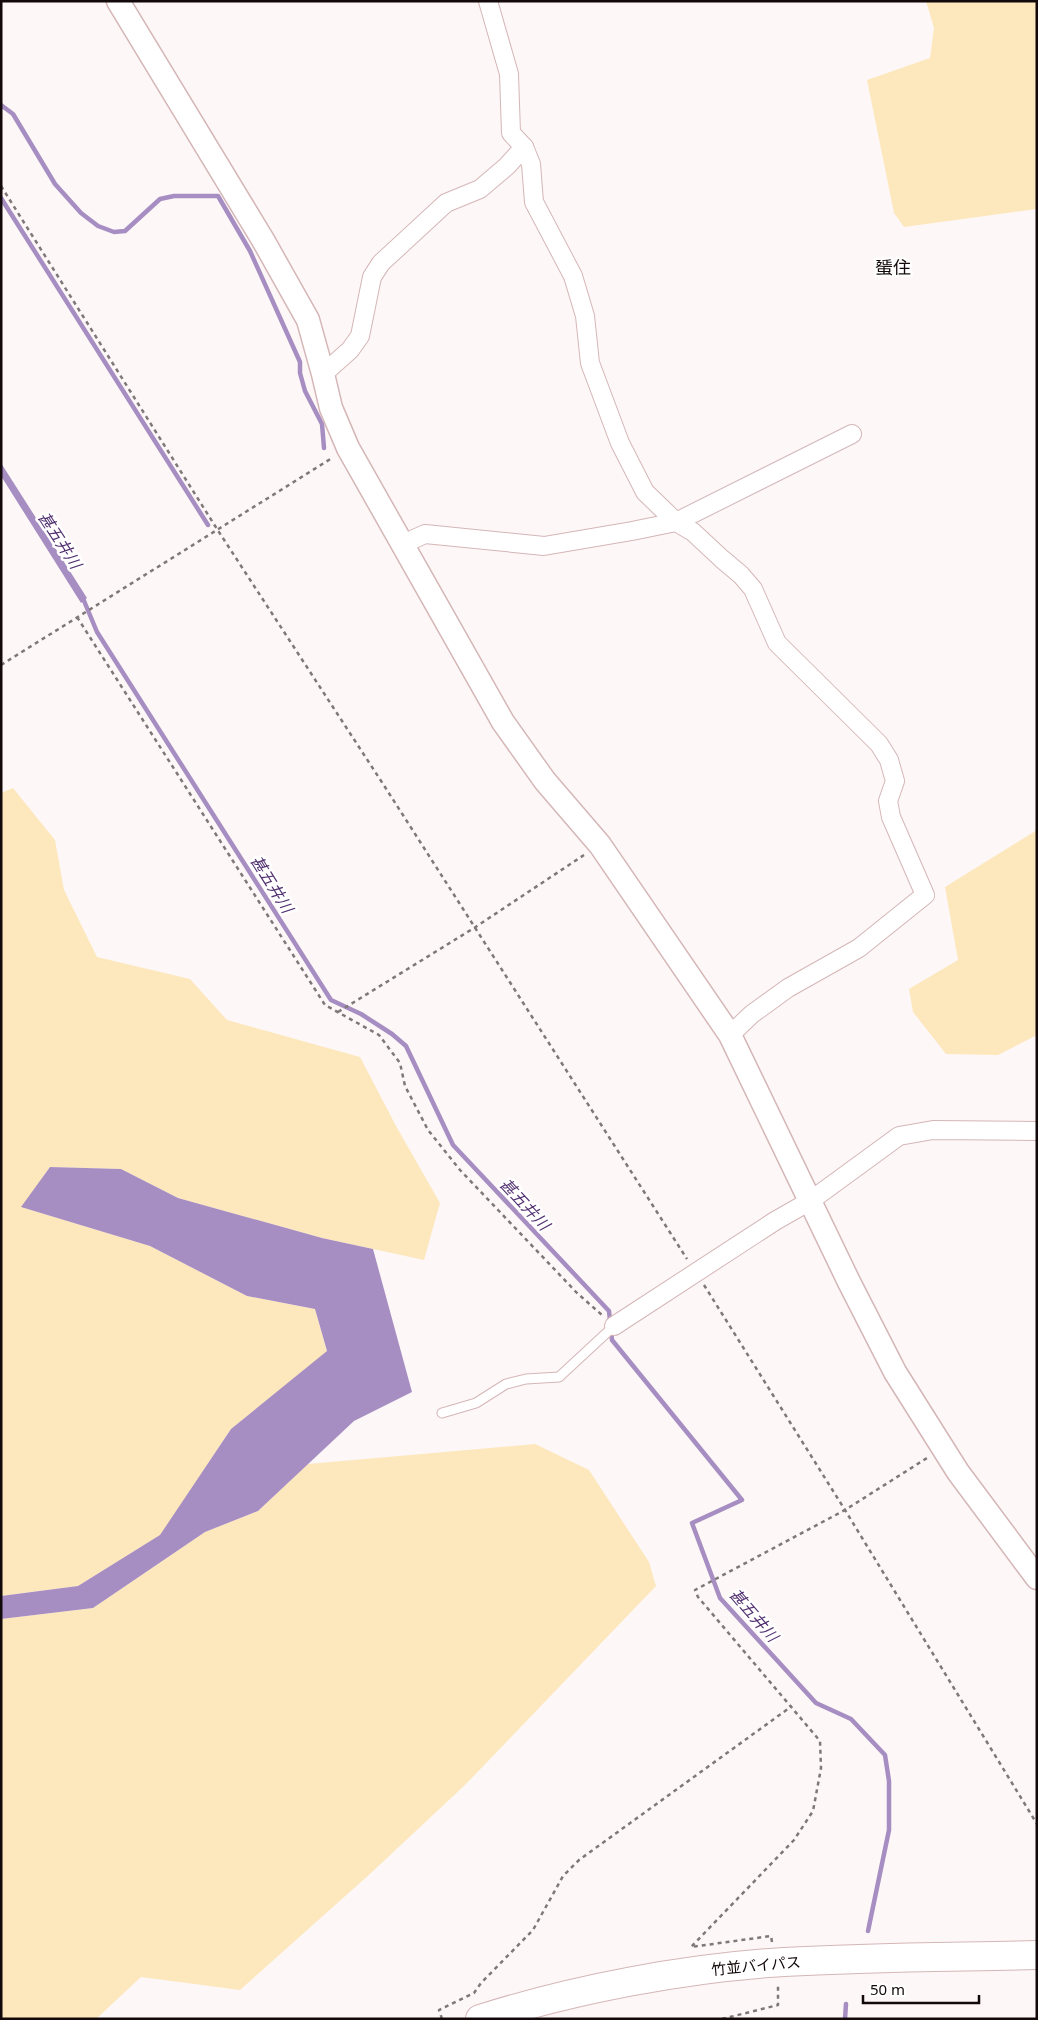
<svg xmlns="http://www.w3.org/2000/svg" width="1038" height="2020" font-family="'Noto Sans','Noto Sans JP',sans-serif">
	<rect width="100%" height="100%" fill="#fdf7f7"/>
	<g fill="#fde8bd">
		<path d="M926 1H1037V209L904 227 894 213 867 80 930 58 934 28Z"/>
		<path d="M13 788 55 840 64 890 97 957 190 979 227 1020 360 1057 396 1126 440 1203 424 1260 322 1238 178 1198 121 1169 50 1167 22 1207 150 1246 247 1296 315 1309 327 1352 231 1429 161 1535 78 1586 1 1596V793Z"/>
		<path d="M1037 830V1035L998 1055 946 1054 913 1012 909 989 958 960 945 887Z"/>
		<path d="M535 1444 589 1470 649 1562 656 1586 466 1784 371 1873 240 1990 141 1977 96 2019H1V1619L93 1608 205 1532 258 1511 308 1464Z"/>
	</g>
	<g fill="#a78ec2">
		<path d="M1 463 87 598 81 603 1 476Z"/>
		<path d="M50 1167 121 1169 178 1198 322 1238 373 1249 412 1392 354 1421 258 1511 205 1532 93 1608 1 1619V1596L78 1586 160 1535 231 1429 327 1351 315 1309 247 1296 150 1246 21 1207Z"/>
	</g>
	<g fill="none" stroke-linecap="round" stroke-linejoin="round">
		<g stroke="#a78ec2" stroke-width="4.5">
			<path d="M1 105 13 114 55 184 81 213 98 226 114 232 125 231 160 199 174 196H218L250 251 300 362V373L305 391 322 424 324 448"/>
			<path d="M1 198 208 525"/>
			<path d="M82 596 97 632 331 1000 361 1014 392 1034 406 1046 453 1145 609 1311 612 1340 742 1500 692 1523 720 1598 816 1703 851 1719 885 1755 889 1781V1830L868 1931"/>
			<path d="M845 2019 846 2004"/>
		</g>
		<defs>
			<path id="service" d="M442 1413 476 1403 506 1384 526 1379 559 1377 614 1326"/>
			<g id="minor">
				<path d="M488 1 509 74 511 133 524 147 531 164 534 202 573 276 585 316 590 363 620 443 645 492 676 522 693 532 722 559 741 575 753 589 777 643 879 744 889 760 895 781 888 801 891 817 925 895 859 948 788 988 752 1014 730 1035"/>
				<path d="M323 374 350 350 360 336 372 277 381 263 446 203 480 189 507 166 524 147"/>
				<path d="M403 544 425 534 544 546 632 531 676 522 852 434"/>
				<path d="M614 1326 775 1221 810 1201 899 1136 933 1130 1037 1131"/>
			</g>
			<path id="tertiary" d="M118 1 263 240 308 320 323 374 331 408 348 448 503 722 545 781 600 845 730 1035 849 1282 895 1372 958 1472 1037 1578"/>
			<path id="trunk" d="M480 2019C575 1989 685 1968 784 1962 868 1957 952 1957 1037 1955"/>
		</defs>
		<use href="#service" stroke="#d5b6b7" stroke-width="11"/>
		<use href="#minor" stroke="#d5b6b7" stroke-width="20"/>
		<use href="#tertiary" stroke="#d5b6b7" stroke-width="25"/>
		<use href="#trunk" stroke="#d5b6b7" stroke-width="30"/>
		<g stroke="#807878" stroke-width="2.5" stroke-dasharray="4 4" stroke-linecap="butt">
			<path d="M1 186 217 529 385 787 687 1259"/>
			<path d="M77 617 325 1005 379 1035 400 1063 405 1086 428 1130 460 1170 577 1293 602 1315"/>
			<path d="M1 665 332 458"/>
			<path d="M338 1012 474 928 584 855"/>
			<path d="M704 1285 845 1510 1037 1824"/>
			<path d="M772 1942 771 1936 691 1947 794 1840 813 1811 821 1768 820 1741 698 1597 695 1590 845 1510 927 1458"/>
			<path d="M442 2019 439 2010 474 1993 481 1983 533 1930 563 1876 579 1860 792 1706"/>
			<path d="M722 2019 778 2005V1983"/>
		</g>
		<use href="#service" stroke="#fff" stroke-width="9"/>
		<use href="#minor" stroke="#fff" stroke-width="18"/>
		<use href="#tertiary" stroke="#fff" stroke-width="22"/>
		<use href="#trunk" stroke="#fff" stroke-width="28"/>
	</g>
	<g text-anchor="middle" stroke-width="5" stroke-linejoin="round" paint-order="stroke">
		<g font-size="15" fill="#13090a" stroke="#fff">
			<text transform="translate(756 1966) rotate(-5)" y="5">竹並バイパス</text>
		</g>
		<g font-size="16" font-style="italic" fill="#523171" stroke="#fff">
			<text transform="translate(60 540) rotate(57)" y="6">甚五井川</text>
			<text transform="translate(272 884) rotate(58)" y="6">甚五井川</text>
			<text transform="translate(525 1204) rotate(47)" y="6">甚五井川</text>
			<text transform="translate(754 1615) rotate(49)" y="6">甚五井川</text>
		</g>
		<g font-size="18" fill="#13090a" stroke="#fff">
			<text x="893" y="274">蜑住</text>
		</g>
	</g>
	<rect width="1038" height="2020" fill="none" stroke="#13090a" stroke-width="5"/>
	<path d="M863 1995v8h116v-8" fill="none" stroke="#13090a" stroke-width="2.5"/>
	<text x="870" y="1995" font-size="15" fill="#13090a" stroke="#ffffff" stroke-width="4" paint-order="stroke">50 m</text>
</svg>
